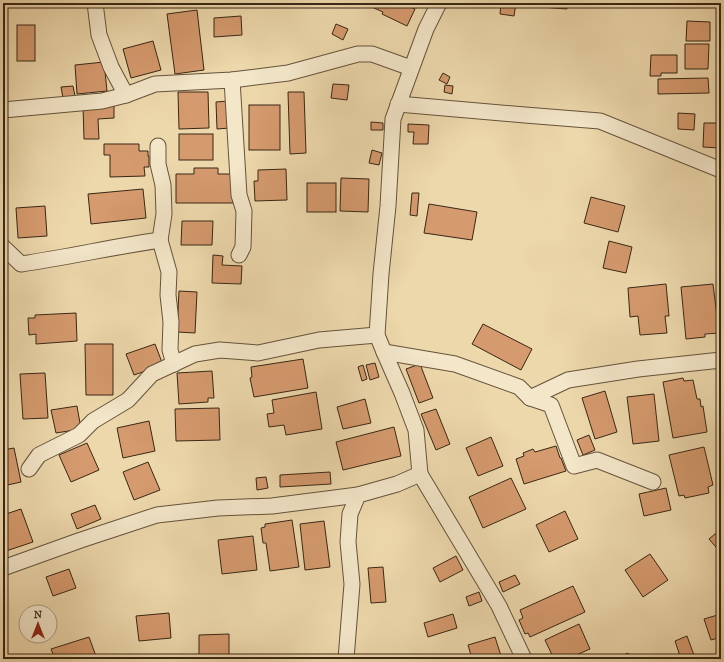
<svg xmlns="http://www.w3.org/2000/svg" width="724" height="662" font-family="'IM FELL French Canon',serif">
	<rect width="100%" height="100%" fill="#edd8ac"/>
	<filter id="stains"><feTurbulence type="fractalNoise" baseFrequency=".005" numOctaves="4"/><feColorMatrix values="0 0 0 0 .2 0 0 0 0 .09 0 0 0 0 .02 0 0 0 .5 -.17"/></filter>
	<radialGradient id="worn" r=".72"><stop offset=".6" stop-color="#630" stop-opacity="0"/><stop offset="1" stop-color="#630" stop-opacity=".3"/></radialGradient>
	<g fill="#d59a6e" stroke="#382715">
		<path d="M363 3H401L415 9 407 26 382 14 383 12Z"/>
		<path d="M409 3H418L417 8 408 5Z"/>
		<path d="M501 3H516L514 16 500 14Z"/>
		<path d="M528 3H567V9L528 6Z"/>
		<rect x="586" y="3" width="23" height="3"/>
		<path d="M197 10 204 70 175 74 167 14Z"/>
		<path d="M241 16 242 35 214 37V18Z"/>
		<path d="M687 21 710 22V41H686Z"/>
		<path d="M336 24 348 29 343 40 332 34Z"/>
		<rect x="17" y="25" width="18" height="36"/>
		<path d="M153 41 161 70 131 78 123 49Z"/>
		<path d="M3 42H4L6 70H3Z"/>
		<path d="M685 44H709L708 69H685Z"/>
		<path d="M651 55H677V73H661V76H650Z"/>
		<path d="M104 62 107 91 77 94 75 65Z"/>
		<path d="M443 73 450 77 447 84 439 80Z"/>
		<path d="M708 78 709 93 658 94V79Z"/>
		<path d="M333 84 349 85 347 100 331 98Z"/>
		<path d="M445 85 453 86 452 94 444 92Z"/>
		<path d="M73 86 75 96 63 98 61 87Z"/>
		<path d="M178 92H208L209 128 179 129Z"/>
		<path d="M288 92H304L306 153 290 154Z"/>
		<path d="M228 101 230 128 217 129 216 102Z"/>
		<path d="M114 104V118L98 119 99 139H84L83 105Z"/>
		<rect x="249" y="105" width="31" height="45"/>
		<path d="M678 113 695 114 694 130 678 129Z"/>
		<path d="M371 122 383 123V130H371Z"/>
		<path d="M704 123H719V148L703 147Z"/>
		<path d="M408 124 429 125 428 144H413L414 132H408Z"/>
		<rect x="179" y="134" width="34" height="26"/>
		<path d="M104 144H139V151H148V156H149V167H144L145 176 110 177V155H104Z"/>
		<path d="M372 150 382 153 379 165 369 163Z"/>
		<path d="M194 168H218V174H233V203H176V174H194Z"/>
		<path d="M286 169 287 200 255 201 254 181H258V170Z"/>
		<path d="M341 178 369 179 368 212 340 211Z"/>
		<rect x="307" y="183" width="29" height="29"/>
		<path d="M143 189 146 218 91 224 88 194Z"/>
		<path d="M412 193H419L417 216 410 215Z"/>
		<path d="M591 197 625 206 618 232 584 223Z"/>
		<path d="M429 204 477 212 472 240 424 233Z"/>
		<path d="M45 206 47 236 18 238 16 208Z"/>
		<path d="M182 221H213L212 245H181Z"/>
		<path d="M609 241 632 247 626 273 603 268Z"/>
		<path d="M213 255 223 256 222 265 242 266 241 284 212 283Z"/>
		<path d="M666 284 669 316H665L667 333 640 335 638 316 630 317 628 288Z"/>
		<path d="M713 284 719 333 705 334V337L686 339 681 287Z"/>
		<path d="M179 291 197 292 195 333 177 332Z"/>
		<path d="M76 313 77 341 36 344V334L29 335 28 318H35V315Z"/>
		<path d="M483 324 532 349 521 370 472 344Z"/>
		<path d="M85 344H113V395H86Z"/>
		<path d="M155 344 163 365 134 375 126 354Z"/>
		<path d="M303 359 308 388 254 397 250 378 252 377 251 367Z"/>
		<path d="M375 363 379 377 370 380 366 365Z"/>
		<path d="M420 364 433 398 419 403 406 369Z"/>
		<path d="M363 365 367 379 362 381 358 367Z"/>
		<path d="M212 371 214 398H208V402L179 404 177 373Z"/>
		<path d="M45 373 48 418 23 419 20 374Z"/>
		<path d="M683 378 684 381 693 380 697 399H700L701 407 703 406 707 432 673 438 663 382Z"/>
		<path d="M605 391 617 432 595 439 582 398Z"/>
		<path d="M316 392 322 429 286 435 284 425 269 427 267 414 274 413 272 400Z"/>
		<path d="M654 394 659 441 633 444 627 397Z"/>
		<path d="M365 399 371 423 343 429 337 407Z"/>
		<path d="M77 406 81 429 56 433 51 410Z"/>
		<path d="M219 408 220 440 176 441 175 409Z"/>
		<path d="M436 409 450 444 436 450 421 414Z"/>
		<path d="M149 421 155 451 123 458 117 428Z"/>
		<path d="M394 427 401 456 343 470 336 442Z"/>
		<path d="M589 435 595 450 583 455 577 440Z"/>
		<path d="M491 437 503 466 478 476 466 448Z"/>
		<path d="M87 443 99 470 71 482 59 455Z"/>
		<path d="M556 446 560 458H561L566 471 524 484 516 459 524 456 523 453 533 449 535 452Z"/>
		<path d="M704 447 713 485 708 487 709 493 685 498 684 495 679 496 669 455Z"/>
		<path d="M14 448 21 482 3 486V450Z"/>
		<path d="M148 462 160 490 134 500 123 472Z"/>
		<path d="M330 472 331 484 280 487V475Z"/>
		<path d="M266 477 268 488 257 490 256 478Z"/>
		<path d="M511 478 526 509 483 528 469 497Z"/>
		<path d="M666 488 671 510 644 516 639 494Z"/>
		<path d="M95 505 101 519 77 529 71 514Z"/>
		<path d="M21 509 33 542 6 551 3 543V515Z"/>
		<path d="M565 511 578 539 549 552 536 525Z"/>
		<path d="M292 520 299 567 270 571 266 543H263L261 528 265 527V524Z"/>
		<path d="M324 521 330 567 305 570 300 524Z"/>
		<path d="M721 529V553L709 539Z"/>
		<path d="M253 536 257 570 222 574 218 540Z"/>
		<path d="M650 554 668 580 643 597 625 570Z"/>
		<path d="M456 556 463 570 440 582 433 568Z"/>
		<path d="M383 567 386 602 371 603 368 568Z"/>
		<path d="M69 569 76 588 53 596 46 577Z"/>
		<path d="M515 575 520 584 503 592 499 582Z"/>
		<path d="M573 586 585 612 530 637 528 633 525 634 519 620 523 618 520 610Z"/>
		<path d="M479 592 482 601 469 606 466 597Z"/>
		<path d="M169 613 171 638 139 641 136 616Z"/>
		<path d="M453 614 457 628 428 637 424 623Z"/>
		<path d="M721 614V645H720L718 638 711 640 704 619Z"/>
		<path d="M579 624 590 649 567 659H554L545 640Z"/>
		<path d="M229 634V659H199V635Z"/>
		<path d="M687 636 695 658 691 659H681L675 641Z"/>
		<path d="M89 637 97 659H55L51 649Z"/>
		<path d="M495 637 502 659H472L468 645Z"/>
		<path d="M628 653 631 659H614Z"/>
	</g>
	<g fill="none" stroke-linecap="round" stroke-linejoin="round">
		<defs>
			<g id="street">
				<path d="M95 3 99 35 111 67 126 95"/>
				<path d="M232 80 239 195 244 211 243 247 239 255"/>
				<path d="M398 104 525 115 600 121 721 170"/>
				<path d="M3 110 102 101 126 95 155 84 232 80 288 73 358 54H372L411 68"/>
				<path d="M160 240 169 272 168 295 171 322 170 350 174 364"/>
				<path d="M3 247 21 264C68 257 113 247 160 240L164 214 163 185 158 164V146"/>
				<path d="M384 352 455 364 519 387 530 398 551 405 574 466 597 460 653 482"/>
				<path d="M530 398 568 380 638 369 721 360"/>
				<path d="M29 469 39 455 79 435 93 421 128 400 152 374 195 354 220 350 258 353 319 340 377 335"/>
				<path d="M420 474 499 606 524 659"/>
				<path d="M3 568 81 540 157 515 218 508 272 506 358 495"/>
				<path d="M346 659 352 584 348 542 350 514 358 495 397 484 420 474 416 430 402 393 384 352 377 335 381 274 388 206 393 119 426 29 439 3"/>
			</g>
		</defs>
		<use href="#street" stroke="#65533b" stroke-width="17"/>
		<use href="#street" stroke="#f3e6c9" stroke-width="15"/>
	</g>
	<rect width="724" height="662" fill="none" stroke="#edd8ac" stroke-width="16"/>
	<rect x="4" y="4" width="716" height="654" fill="none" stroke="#382715" stroke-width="2"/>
	<rect x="8" y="8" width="708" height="646" fill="none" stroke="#382715"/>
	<g transform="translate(38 624)"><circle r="19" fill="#f3e6c9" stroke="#a89a81"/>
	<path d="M0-3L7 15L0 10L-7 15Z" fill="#8f2418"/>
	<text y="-6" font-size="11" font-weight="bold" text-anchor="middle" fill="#382715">N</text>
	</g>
	<rect width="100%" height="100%" filter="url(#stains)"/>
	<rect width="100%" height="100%" fill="url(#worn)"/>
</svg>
